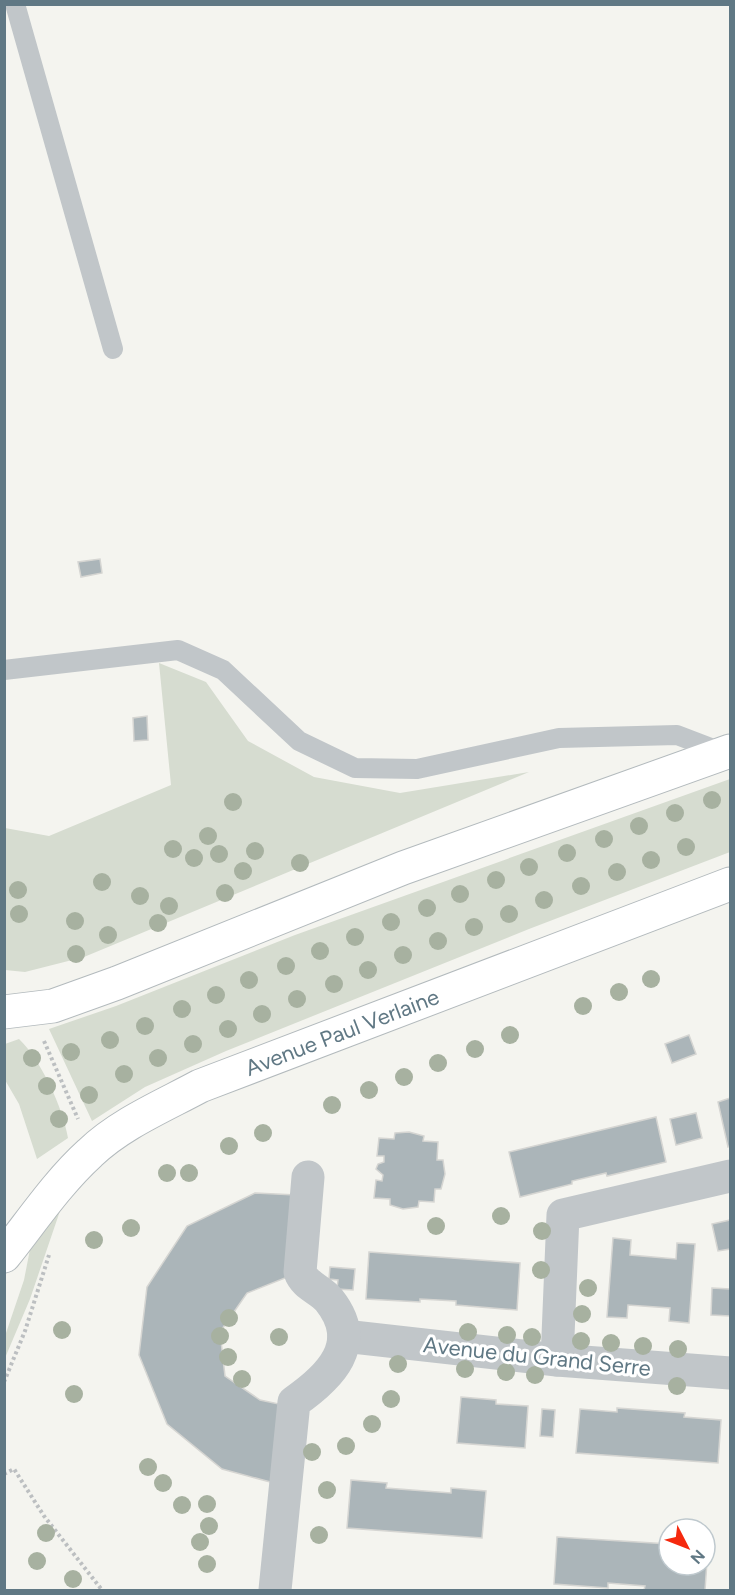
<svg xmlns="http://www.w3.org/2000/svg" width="735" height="1595" font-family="Figtree,sans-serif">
	<rect width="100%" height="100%" fill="#f4f4ef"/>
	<g fill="#d6dcd0">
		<path d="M159 663 206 682 248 741 314 777 400 793 529 772 84 957 25 972 5 970V828L49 836 171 785Z"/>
		<path d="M730 779V852L529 929 226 1051 145 1087 92 1121 49 1029 116 1006 295 935Z"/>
		<path d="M19 1039C41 1060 63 1108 68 1138L37 1159 19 1104 5 1080V1044Z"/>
		<path d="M62 1205 30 1299 5 1358V1336L24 1280 33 1234Z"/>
	</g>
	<g fill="#abb5b9" stroke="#d5d5d2" stroke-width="1.5">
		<path d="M100 559 102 573 81 577 78 562Z"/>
		<path d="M147 716 148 740 134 741 133 718Z"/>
		<path d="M689 1035 696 1054 672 1063 665 1044Z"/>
		<path d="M730 1098V1146L728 1147 718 1102Z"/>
		<path d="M696 1113 702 1138 676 1145 670 1119Z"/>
		<path d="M656 1117 666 1162 607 1176 606 1173 572 1181V1184L520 1197 509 1152Z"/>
		<path d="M409 1132 424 1136 423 1141 438 1142 437 1160H443L445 1174 441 1189H435L434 1202 419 1201 418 1207 403 1209 390 1205V1199L374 1198 376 1180 382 1181 383 1175 376 1169 378 1164 384 1162V1156H377L379 1138 394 1139 395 1133Z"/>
		<path d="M255 1193 296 1195 290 1276 247 1293 220 1332 225 1376 260 1400 279 1404 274 1483 222 1469 167 1424 139 1355 147 1287 187 1226Z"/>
		<path d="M730 1220V1249L718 1251 712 1224Z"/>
		<path d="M613 1238 631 1240 630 1255 676 1259 677 1243 695 1244 689 1323 669 1321 670 1308 628 1305 627 1318 607 1317Z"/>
		<path d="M369 1252 520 1263 517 1310 456 1305V1301L420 1299V1302L366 1299Z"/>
		<path d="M330 1267 355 1269 353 1290 337 1289 338 1280 329 1279Z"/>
		<path d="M712 1288 730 1289V1316L711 1315Z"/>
		<path d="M461 1397 496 1400V1404L528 1406 525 1448 457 1443Z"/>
		<path d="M617 1408 685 1413 684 1417 721 1420 718 1463 576 1453 580 1409 617 1412Z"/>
		<path d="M542 1409 555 1410 553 1437 540 1436Z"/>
		<path d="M351 1480 387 1483 386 1488 451 1493V1488L486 1491 482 1538 347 1528Z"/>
		<path d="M557 1537 669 1544V1565H705V1547H708L705 1590H644L645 1586 608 1583V1588L554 1584Z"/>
	</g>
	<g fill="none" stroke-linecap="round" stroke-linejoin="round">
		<defs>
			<g id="secondary">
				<path d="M4 1012 53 1006 117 983 403 868 730 751"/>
				<path d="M4 1256C32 1221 57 1183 90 1153 120 1124 163 1106 200 1086L730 884"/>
			</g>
		</defs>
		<use href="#secondary" stroke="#b3babd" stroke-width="35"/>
		<g stroke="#bcbfc1" stroke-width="4" stroke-dasharray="3 3" stroke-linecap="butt">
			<path d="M44 1041 78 1119"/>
			<path d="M4 1382 25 1331 49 1255"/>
			<path d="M4 1474 14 1469 44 1516 102 1590"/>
		</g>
		<g stroke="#c1c6c9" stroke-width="20">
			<path d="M15 4 113 349"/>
			<path d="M4 670 178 650 223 670 299 741 355 768 417 769 559 738 677 735 724 753"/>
		</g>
		<g stroke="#c1c6c9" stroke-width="33">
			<path d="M344 1336 557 1360 730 1373"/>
			<path d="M557 1360 563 1215 730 1176"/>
			<path d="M275 1590 294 1402C330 1377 364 1344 329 1300 320 1289 305 1286 300 1272L308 1177"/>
		</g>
		<use href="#secondary" stroke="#fff" stroke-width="33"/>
	</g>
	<g fill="#a7b1a0">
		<circle cx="712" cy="800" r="9"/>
		<circle cx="233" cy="802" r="9"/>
		<circle cx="675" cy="813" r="9"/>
		<circle cx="639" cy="826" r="9"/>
		<circle cx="208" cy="836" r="9"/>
		<circle cx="604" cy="839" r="9"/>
		<circle cx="686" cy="847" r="9"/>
		<circle cx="173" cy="849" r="9"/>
		<circle cx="255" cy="851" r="9"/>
		<circle cx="567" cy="853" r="9"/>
		<circle cx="219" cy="854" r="9"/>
		<circle cx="194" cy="858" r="9"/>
		<circle cx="651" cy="860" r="9"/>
		<circle cx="300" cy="863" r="9"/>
		<circle cx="529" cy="867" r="9"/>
		<circle cx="243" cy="871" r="9"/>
		<circle cx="617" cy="872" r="9"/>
		<circle cx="496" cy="880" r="9"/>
		<circle cx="102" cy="882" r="9"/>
		<circle cx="581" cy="886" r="9"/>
		<circle cx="18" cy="890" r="9"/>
		<circle cx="225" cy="893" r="9"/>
		<circle cx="460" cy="894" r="9"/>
		<circle cx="140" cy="896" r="9"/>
		<circle cx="544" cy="900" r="9"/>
		<circle cx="169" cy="906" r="9"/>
		<circle cx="427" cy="908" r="9"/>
		<circle cx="19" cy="914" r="9"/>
		<circle cx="509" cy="914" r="9"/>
		<circle cx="75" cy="921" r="9"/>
		<circle cx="391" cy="922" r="9"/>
		<circle cx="158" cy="923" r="9"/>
		<circle cx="474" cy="927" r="9"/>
		<circle cx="108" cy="935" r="9"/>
		<circle cx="355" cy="937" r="9"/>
		<circle cx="438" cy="941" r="9"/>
		<circle cx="320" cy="951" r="9"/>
		<circle cx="76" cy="954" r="9"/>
		<circle cx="403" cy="955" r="9"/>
		<circle cx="286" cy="966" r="9"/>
		<circle cx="368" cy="970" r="9"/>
		<circle cx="651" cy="979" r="9"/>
		<circle cx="249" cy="980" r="9"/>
		<circle cx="334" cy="984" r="9"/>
		<circle cx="619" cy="992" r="9"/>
		<circle cx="216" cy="995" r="9"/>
		<circle cx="297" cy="999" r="9"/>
		<circle cx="583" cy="1006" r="9"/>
		<circle cx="182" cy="1009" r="9"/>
		<circle cx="262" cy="1014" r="9"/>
		<circle cx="145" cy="1026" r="9"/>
		<circle cx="228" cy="1029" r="9"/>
		<circle cx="510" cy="1035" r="9"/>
		<circle cx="110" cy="1040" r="9"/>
		<circle cx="193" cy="1044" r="9"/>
		<circle cx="475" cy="1049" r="9"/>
		<circle cx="71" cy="1052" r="9"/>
		<circle cx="32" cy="1058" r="9"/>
		<circle cx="158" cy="1058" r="9"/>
		<circle cx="438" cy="1063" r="9"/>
		<circle cx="124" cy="1074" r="9"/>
		<circle cx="404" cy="1077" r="9"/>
		<circle cx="47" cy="1086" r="9"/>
		<circle cx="369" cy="1090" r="9"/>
		<circle cx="89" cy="1095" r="9"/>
		<circle cx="332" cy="1105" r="9"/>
		<circle cx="59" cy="1119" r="9"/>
		<circle cx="263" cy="1133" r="9"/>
		<circle cx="229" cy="1146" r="9"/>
		<circle cx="167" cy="1173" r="9"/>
		<circle cx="189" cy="1173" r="9"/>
		<circle cx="501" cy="1216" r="9"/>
		<circle cx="436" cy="1226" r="9"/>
		<circle cx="131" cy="1228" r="9"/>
		<circle cx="542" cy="1231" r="9"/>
		<circle cx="94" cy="1240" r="9"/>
		<circle cx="541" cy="1270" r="9"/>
		<circle cx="588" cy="1288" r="9"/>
		<circle cx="582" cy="1314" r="9"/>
		<circle cx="229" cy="1318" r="9"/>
		<circle cx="62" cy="1330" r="9"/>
		<circle cx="468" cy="1332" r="9"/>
		<circle cx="507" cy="1335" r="9"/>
		<circle cx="220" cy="1336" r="9"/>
		<circle cx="279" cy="1337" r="9"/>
		<circle cx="532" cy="1337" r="9"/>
		<circle cx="581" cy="1341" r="9"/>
		<circle cx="611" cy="1343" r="9"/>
		<circle cx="643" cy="1346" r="9"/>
		<circle cx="678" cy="1349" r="9"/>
		<circle cx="228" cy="1357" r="9"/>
		<circle cx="398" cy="1364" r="9"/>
		<circle cx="465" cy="1369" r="9"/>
		<circle cx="506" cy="1372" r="9"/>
		<circle cx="535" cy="1375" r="9"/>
		<circle cx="242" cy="1379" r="9"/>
		<circle cx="677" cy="1386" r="9"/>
		<circle cx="74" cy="1394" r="9"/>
		<circle cx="391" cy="1399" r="9"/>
		<circle cx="372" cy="1424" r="9"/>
		<circle cx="346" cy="1446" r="9"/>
		<circle cx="312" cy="1452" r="9"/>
		<circle cx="148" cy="1467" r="9"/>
		<circle cx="163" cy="1483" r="9"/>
		<circle cx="327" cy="1490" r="9"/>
		<circle cx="207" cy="1504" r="9"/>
		<circle cx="182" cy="1505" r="9"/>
		<circle cx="209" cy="1526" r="9"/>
		<circle cx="46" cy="1533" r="9"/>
		<circle cx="319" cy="1535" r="9"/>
		<circle cx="200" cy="1542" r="9"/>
		<circle cx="37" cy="1561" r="9"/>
		<circle cx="207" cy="1564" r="9"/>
		<circle cx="73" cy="1579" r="9"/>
	</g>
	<g text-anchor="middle" stroke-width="6" stroke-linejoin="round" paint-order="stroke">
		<g font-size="22" fill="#607884" stroke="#fff">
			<text transform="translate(342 1032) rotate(-21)" y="8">Avenue Paul Verlaine</text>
			<text transform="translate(537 1356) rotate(6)" y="8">Avenue du Grand Serre</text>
		</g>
	</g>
	<rect width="735" height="1595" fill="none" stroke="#607884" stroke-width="12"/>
	<g transform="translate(687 1547) rotate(132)"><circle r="28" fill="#ffffff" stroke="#bfc9ce" stroke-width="1.5"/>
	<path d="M0-4.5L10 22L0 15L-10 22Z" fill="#f5290e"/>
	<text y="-9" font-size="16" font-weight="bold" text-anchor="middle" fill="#607884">N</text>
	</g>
</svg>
